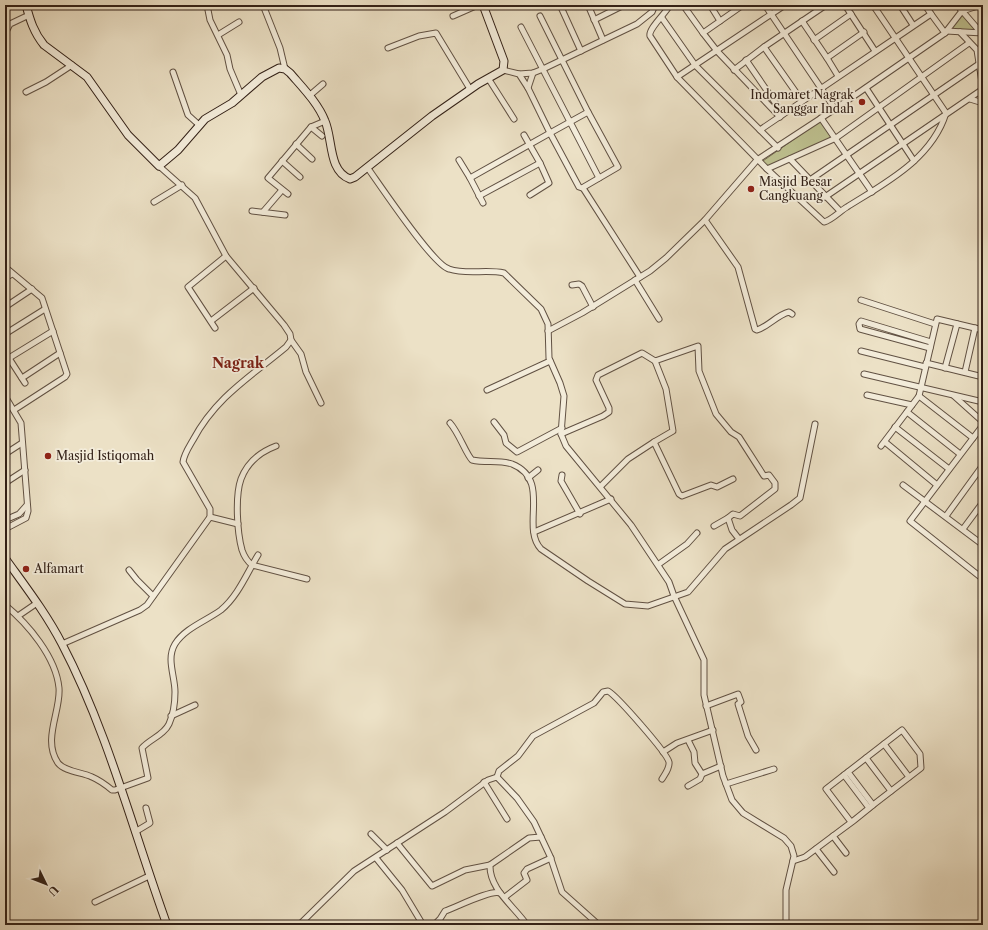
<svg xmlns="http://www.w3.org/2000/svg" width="988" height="930" font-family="'Libre Caslon Text',serif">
	<rect width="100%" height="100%" fill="#ece1c6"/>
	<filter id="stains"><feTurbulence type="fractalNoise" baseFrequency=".005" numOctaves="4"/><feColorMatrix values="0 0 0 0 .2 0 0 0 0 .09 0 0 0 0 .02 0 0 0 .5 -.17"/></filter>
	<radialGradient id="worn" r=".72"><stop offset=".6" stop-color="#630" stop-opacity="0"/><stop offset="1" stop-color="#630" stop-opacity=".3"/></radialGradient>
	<g fill="#bec190" stroke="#787154">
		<path d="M962 13 979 31 947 30Z"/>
		<path d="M823 119 834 138 767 169 760 163Z"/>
	</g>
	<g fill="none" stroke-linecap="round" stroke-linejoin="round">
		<defs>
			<g id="street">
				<path d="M207 5 210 20 227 55 230 69 241 95"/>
				<path d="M263 5 280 48 285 69"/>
				<path d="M560 5 581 51"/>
				<path d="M588 5 603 40"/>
				<path d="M670 5C666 13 648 29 650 36L677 77 767 169 836 138 969 43"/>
				<path d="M683 5 703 33"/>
				<path d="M710 5 720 21"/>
				<path d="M743 5 703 33 717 51 780 117"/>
				<path d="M765 5 835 109"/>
				<path d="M845 5 875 51"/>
				<path d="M900 5 913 25"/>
				<path d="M925 5 931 14"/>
				<path d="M957 5 983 35"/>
				<path d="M453 16 478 5"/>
				<path d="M662 18 695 65 760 130"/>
				<path d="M594 20 624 5"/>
				<path d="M802 21 827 58"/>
				<path d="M521 27 599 178"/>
				<path d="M946 31 983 33"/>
				<path d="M5 34 10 24 29 15"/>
				<path d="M218 35 239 22"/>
				<path d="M814 40 851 14"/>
				<path d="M388 48 419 36 436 33 470 89"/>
				<path d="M746 60 783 114"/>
				<path d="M503 70 519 74 528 88 533 73"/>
				<path d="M734 70 764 47"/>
				<path d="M173 72 188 115 198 124"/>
				<path d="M519 74 533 73 543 69 637 24 652 12 655 5"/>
				<path d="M838 76 827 58 864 32"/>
				<path d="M677 77 785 5"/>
				<path d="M488 78 514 119"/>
				<path d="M528 88 550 133 588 112 540 16"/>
				<path d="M866 88 914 161"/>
				<path d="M26 92 46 82 72 65"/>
				<path d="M309 96 323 84"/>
				<path d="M970 99 983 103"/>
				<path d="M802 101 764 47 826 5"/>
				<path d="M821 118 872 192"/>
				<path d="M311 127 322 136"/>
				<path d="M524 135 540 163 549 183 530 195"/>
				<path d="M296 144 312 159"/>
				<path d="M778 148 760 130 931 14 945 33"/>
				<path d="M790 159 840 211"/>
				<path d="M459 160 470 178 550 133 579 187 582 188 618 167 588 112"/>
				<path d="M282 161 300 177"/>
				<path d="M367 167C380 185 433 265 449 269 467 275 486 269 504 273L541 309 548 324 549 358 560 383 564 396 561 434 566 446 631 525 669 582 674 596 704 660V695L723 776 732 800 743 813 784 838 791 846 794 856 786 890V925"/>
				<path d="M767 169 824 222C832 220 840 211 847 207 885 183 932 159 946 113L873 5"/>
				<path d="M470 178 483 203"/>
				<path d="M810 180 979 64"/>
				<path d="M583 188 640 277"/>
				<path d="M288 194 268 178 311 127 325 121"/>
				<path d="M479 196 540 163"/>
				<path d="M825 197 983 89 977 50 960 32"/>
				<path d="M154 202 182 185"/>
				<path d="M252 211 285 215"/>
				<path d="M263 212 282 190"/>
				<path d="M705 220 738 267 755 329 757 330C769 326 777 315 789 312L792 314"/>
				<path d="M5 267 42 298 67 374 65 377 14 410"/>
				<path d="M5 278 12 274"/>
				<path d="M635 280 659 319"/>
				<path d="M572 285 579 284 582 286 593 307"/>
				<path d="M861 300 935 324"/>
				<path d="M5 307 32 289"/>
				<path d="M211 321 254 288"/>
				<path d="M215 328 188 287 226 256"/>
				<path d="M548 331 582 313 650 271 666 258 705 220 757 160 835 109 945 33 962 11 981 5"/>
				<path d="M5 334 45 309"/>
				<path d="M291 340 301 354 306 372 321 403"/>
				<path d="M930 348 860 329 859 324 861 321 931 342"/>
				<path d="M861 351 925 367"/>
				<path d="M5 352 25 383"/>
				<path d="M9 358 53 331"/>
				<path d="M926 363 983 377"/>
				<path d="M945 368 957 324"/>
				<path d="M965 372 975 328"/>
				<path d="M864 374 983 402"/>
				<path d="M22 378 60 353"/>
				<path d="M487 390 550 361"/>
				<path d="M867 395 912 405"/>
				<path d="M5 396 21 423 28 511 26 518 5 529"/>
				<path d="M919 396 973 438"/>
				<path d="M954 396 983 422"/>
				<path d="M907 412 960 454"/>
				<path d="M494 422 504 435 506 443 517 452 562 428"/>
				<path d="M450 423C459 433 466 454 472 460 485 463 499 460 512 464 552 480 520 527 541 549L588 581 625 604 648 606 688 592 725 549 791 505 800 498 815 424"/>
				<path d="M983 425 910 521 983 579"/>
				<path d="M895 427 949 469"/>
				<path d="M561 434 603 416 609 412V408L596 380 598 375 642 353 655 361 698 346 699 371 716 414 731 432 739 437 764 476 769 475 775 483V489L740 516 733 514 728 518 732 530 739 539"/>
				<path d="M654 442 673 431 666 389 655 361"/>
				<path d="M885 442 937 485"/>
				<path d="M276 446C260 452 247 463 241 479 235 496 237 532 242 550 244 556 247 561 252 565L307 579"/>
				<path d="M881 446 919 396 937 319 983 330"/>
				<path d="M5 454 22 443"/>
				<path d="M562 475 561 481 580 514"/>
				<path d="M528 478 538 470"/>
				<path d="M5 483 25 470"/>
				<path d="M903 485 983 545"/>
				<path d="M601 486 628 459 654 442 679 494 682 496 711 485 717 487 733 479"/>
				<path d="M946 516 983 465"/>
				<path d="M210 517 238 524"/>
				<path d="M5 520 19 514 27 505"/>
				<path d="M714 526 728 518"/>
				<path d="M963 529 983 502"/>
				<path d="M534 532 611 499"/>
				<path d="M659 564 687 544 697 533"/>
				<path d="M129 570 137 580 153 596"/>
				<path d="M5 605C28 624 56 657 59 688 61 711 42 740 58 763 65 772 82 772 92 777 99 780 106 785 112 790H115L148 778 142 748C150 739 164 735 169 724 173 715 175 702 175 692 175 676 166 659 175 644 185 628 206 621 221 610 238 596 247 573 258 555"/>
				<path d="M18 616 37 603"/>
				<path d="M62 644 140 610 147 605 210 517V509L183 462C184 454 189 447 193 440 216 397 250 377 286 347L291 340 290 334 284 325 226 256 195 198 159 166"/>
				<path d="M706 706 738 694 741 702 738 704 748 736 756 750"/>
				<path d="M171 716 195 705"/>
				<path d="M688 740 694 752 695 763 702 774 700 779 688 786"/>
				<path d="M884 744 909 777"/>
				<path d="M663 752 677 743 713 730"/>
				<path d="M866 758 891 791"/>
				<path d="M848 772 873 805"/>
				<path d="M702 774 721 766"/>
				<path d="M844 775 869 808"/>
				<path d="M497 777 499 771 518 756 533 736 594 703 603 692 608 691C617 696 667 753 669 762 670 768 665 774 662 779"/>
				<path d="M484 782 507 819"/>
				<path d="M726 784 774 769"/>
				<path d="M135 832 150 823 146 808"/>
				<path d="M371 834 387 850"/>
				<path d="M833 836C847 826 860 816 873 805L921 768 920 754 902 730 826 789 851 822"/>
				<path d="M397 843 432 886 465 870 490 865"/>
				<path d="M816 849 834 872"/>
				<path d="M376 858 402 890 423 925"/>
				<path d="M793 861 805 857 833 836 846 853"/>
				<path d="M505 897 527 880 524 873 527 869 551 858"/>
				<path d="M95 902 149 876"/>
				<path d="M299 925 354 871 445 812 488 780 497 777 517 798 534 822 550 856 562 892 599 925"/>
				<path d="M434 925 440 919 445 911C455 908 491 889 500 893"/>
				<path d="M527 925C514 906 489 889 490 865L529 838 541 837"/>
			</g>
			<g id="secondary">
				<path d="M26 5C30 20 34 33 44 45L87 77 128 135 159 166 178 150 205 119 232 103 262 77 279 68 285 69 290 73C302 87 318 103 325 121 333 139 328 171 350 179L355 177 432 116 478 84 503 70 504 61 483 5"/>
				<path d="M5 558C25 586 46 613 62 644 108 732 133 831 167 925"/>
			</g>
		</defs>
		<use href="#street" stroke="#615143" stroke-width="7"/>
		<use href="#secondary" stroke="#332117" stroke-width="9"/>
		<use href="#street" stroke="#f3ecda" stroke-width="5"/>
		<use href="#secondary" stroke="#f3ecda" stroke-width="7"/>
	</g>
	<g fill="#8f2418" stroke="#f3ecda" stroke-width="1.5">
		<circle cx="862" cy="102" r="4"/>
		<circle cx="751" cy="189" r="4"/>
		<circle cx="48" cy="456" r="4"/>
		<circle cx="26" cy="569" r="4"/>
	</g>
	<g text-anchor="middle" stroke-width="3.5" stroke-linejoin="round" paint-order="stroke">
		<g font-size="12" fill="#332117" stroke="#f3ecda" text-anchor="start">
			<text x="854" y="99" text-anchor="end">Indomaret Nagrak<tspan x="854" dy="14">Sanggar Indah</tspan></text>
			<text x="759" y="186">Masjid Besar<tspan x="759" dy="14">Cangkuang</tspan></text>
			<text x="56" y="460">Masjid Istiqomah</text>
			<text x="34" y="573">Alfamart</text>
		</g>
		<g font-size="14" font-weight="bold" fill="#7a1f14" stroke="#f3ecda">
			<text x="238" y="368">Nagrak</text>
		</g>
	</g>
	<rect width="988" height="930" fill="none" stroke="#ece1c6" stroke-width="20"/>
	<rect x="6" y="6" width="976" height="918" fill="none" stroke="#332117" stroke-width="2"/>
	<rect x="10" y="10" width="968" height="910" fill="none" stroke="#332117"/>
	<g transform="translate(46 884) rotate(133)" stroke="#f3ecda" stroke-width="3" paint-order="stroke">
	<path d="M0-3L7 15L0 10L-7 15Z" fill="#332117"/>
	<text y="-6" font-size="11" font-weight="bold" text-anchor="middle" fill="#332117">U</text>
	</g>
	<rect width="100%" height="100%" filter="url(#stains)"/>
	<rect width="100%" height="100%" fill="url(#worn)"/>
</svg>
